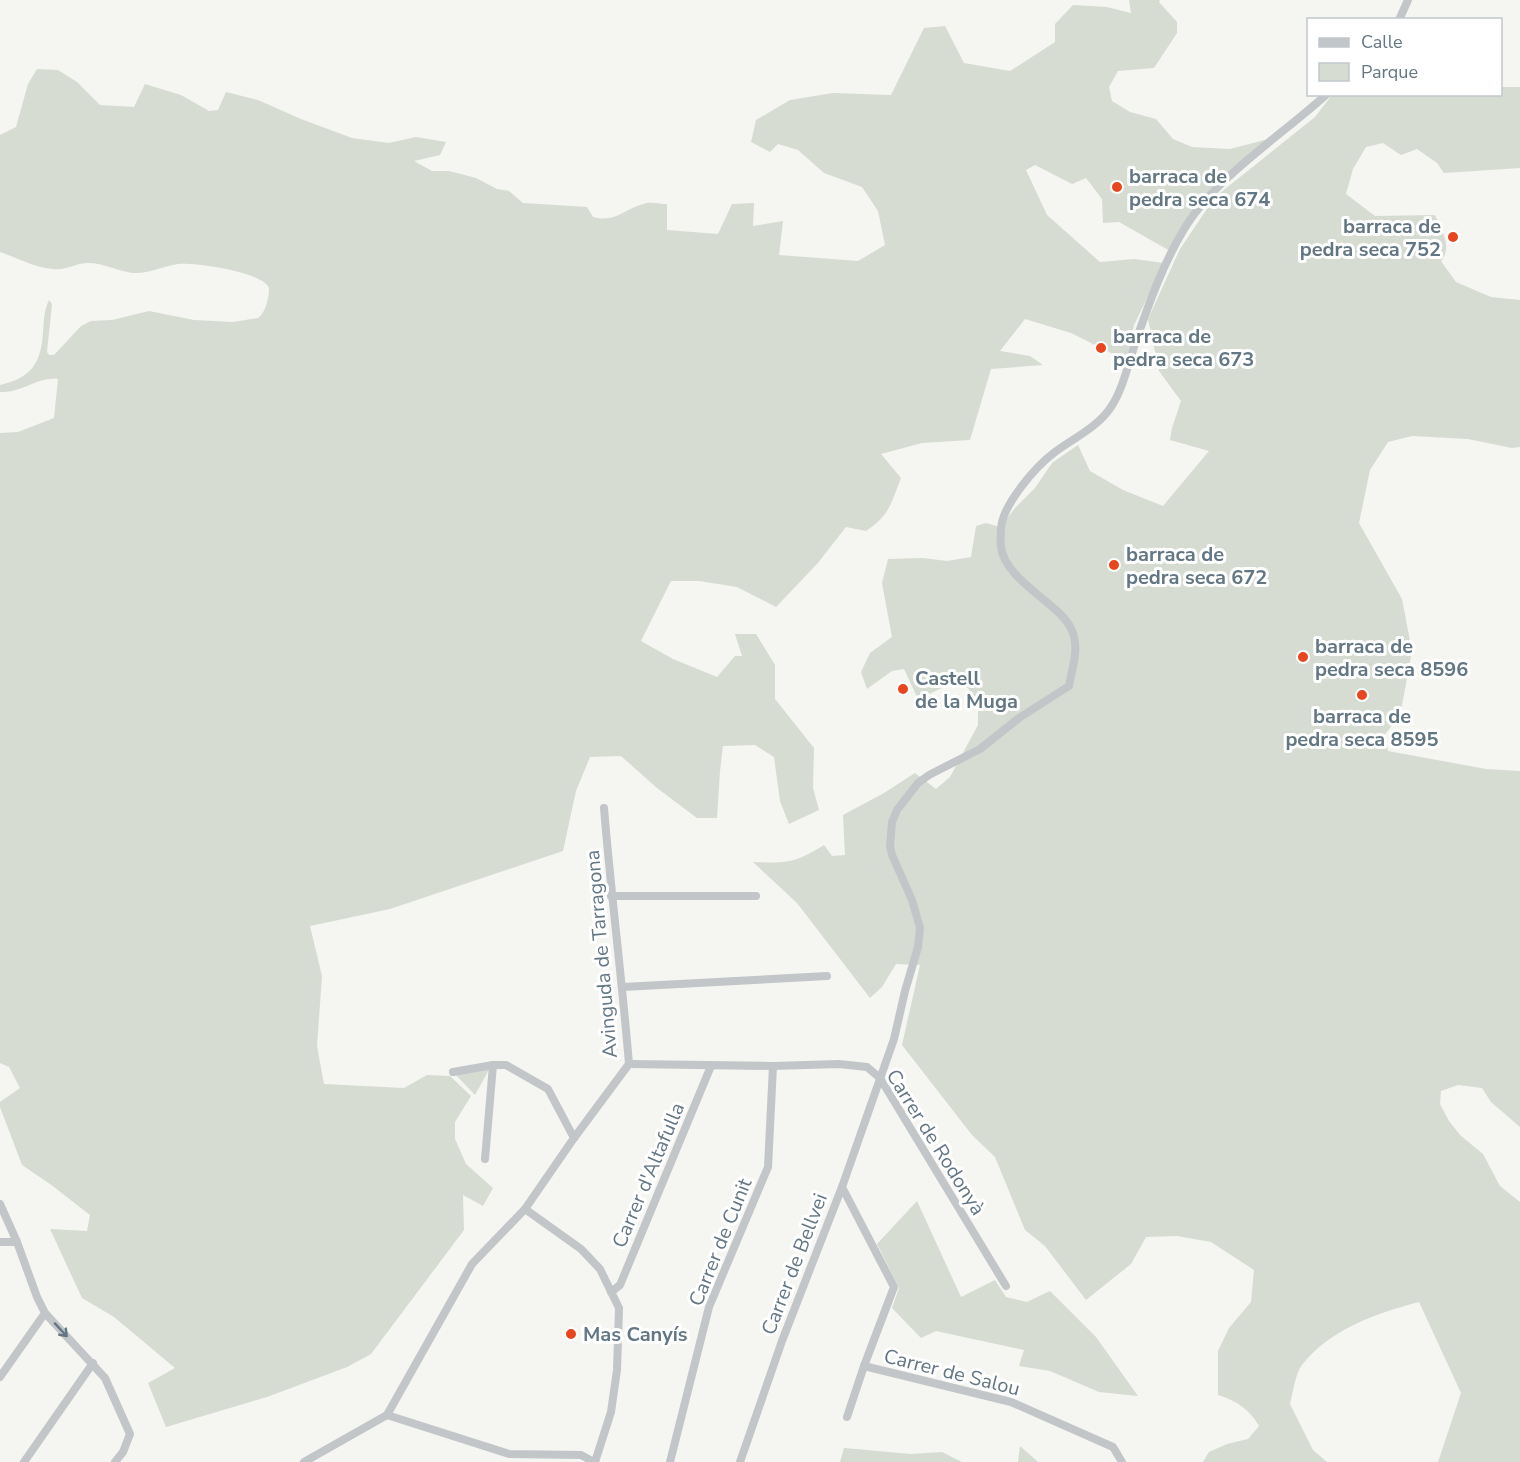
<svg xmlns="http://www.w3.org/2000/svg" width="1520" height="1462" font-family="'Nunito Sans',sans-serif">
	<rect width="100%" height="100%" fill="#f5f5f1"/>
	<g fill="#d6dcd2">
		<path d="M1129 0H1160L1159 2 1177 22V33L1154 68 1118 71 1109 87 1112 101 1130 112 1156 119 1173 139 1192 147 1230 149 1284 135 1208 194 1170 251 1119 222 1103 223 1102 199 1086 178 1072 184 1035 165 1026 170 1047 215 1100 262 1134 259 1164 263 1134 325 1127 361 1071 333 1025 319 1000 351 1030 356 1043 365 991 369 970 440 922 443 881 454 901 478C891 503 890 515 866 531L846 527 817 564 776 607 737 587 699 581H671L641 641 673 659 717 677 735 656H742L735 634H756L775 665V699L814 748 813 788 819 810 789 824 780 801 774 757 755 745 723 746 720 771 717 818H697L657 788 621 756 590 757 576 791 563 851 390 909 310 926 322 976 317 1046 324 1084 404 1088 427 1075 450 1076 471 1096 455 1122V1139L466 1164 493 1188 483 1206 463 1195 464 1230 371 1354 347 1367 267 1397 166 1427 148 1383 175 1368 114 1317 82 1298 50 1229 87 1231 90 1215 50 1184 22 1165 0 1107V1102L20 1088 9 1067 0 1063V433L18 432 54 418 58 379C38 376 22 393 0 392V385C31 378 41 364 43 332 44 321 44 310 49 300L52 304 47 352 49 355H54L81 326 91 321 112 320 149 311 194 320 233 322 258 318C266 312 269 298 269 288 263 272 195 262 178 264 163 266 148 274 133 273 117 271 104 263 88 263 75 263 66 271 52 269 33 267 18 258 0 252V135L16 127 28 84 37 69 58 70 77 82 100 105 134 107 145 84 181 95 209 111 218 110 226 92 258 100 301 119 352 138 389 143 416 137 446 142 440 155 414 161 432 171H449L476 178 497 189 509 191 523 203 587 207 593 217C615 223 623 210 643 204 650 201 660 204 667 204V230L718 234 732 204 754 203 753 226 783 221 779 255 858 261 885 245 878 211 862 187 824 173 798 150 778 144 770 152 751 142 756 120 790 100 833 93 891 95 924 28 945 26 964 63 1010 71 1055 42V24L1073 5 1107 7 1131 13Z"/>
		<path d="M1501 87H1520V168L1444 173 1437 163 1417 149 1401 155 1383 143 1366 147 1353 169 1346 194 1375 216 1435 215C1441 229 1453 247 1441 261L1456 282 1491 297 1520 300V447L1512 448 1468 439 1412 436 1388 442 1370 470 1359 523 1402 599 1412 651 1400 716 1385 734 1388 751 1486 769 1520 771V1127L1491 1102 1482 1088 1458 1085 1441 1091 1440 1104 1449 1121 1460 1135 1483 1154 1500 1186 1520 1202V1462H1438L1461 1393 1419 1302C1377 1313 1330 1329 1302 1365 1295 1374 1293 1393 1290 1404L1313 1450 1327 1462H1203L1209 1452 1227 1444 1248 1439 1259 1426C1249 1409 1237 1401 1218 1395V1351L1229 1328 1251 1302 1254 1270 1211 1242 1177 1236 1146 1237 1131 1264 1086 1300 1045 1246 1025 1230 995 1157 972 1135 902 1045 920 965 896 964 882 987 870 998 797 903 753 862C788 863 793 864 824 845L832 856 845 855 843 815 884 793 915 773 936 789 950 777 978 725V706L968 688 955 682 918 699 904 669 892 671 867 689 861 672 870 653 892 637 882 583 888 559 923 558 947 561 971 557 976 526 986 523 1000 527 1016 507 1035 488 1052 463 1078 445 1090 471 1123 490 1163 506 1209 451 1170 440 1172 428 1181 401 1159 371 1148 319 1180 249 1215 197 1315 117 1332 95 1500 94Z"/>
		<path d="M491 1066 475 1095 454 1073Z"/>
		<path d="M917 1201 961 1297 995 1280 1006 1297 1027 1302 1050 1291 1096 1337 1138 1396 1099 1392 1050 1371 1019 1366 1024 1350 936 1331 921 1338 892 1308 899 1288 877 1244Z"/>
		<path d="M1020 1446 1038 1462H1018Z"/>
		<path d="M844 1448 911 1454 942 1452 962 1462H840Z"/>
	</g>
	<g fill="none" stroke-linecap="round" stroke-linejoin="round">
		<g stroke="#c2c6c9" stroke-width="8">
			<path d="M1399 20 1408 0"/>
			<path d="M611 896H756"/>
			<path d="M623 987 827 976"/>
			<path d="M629 1064 773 1066 839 1064 867 1067 880 1078 1006 1286"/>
			<path d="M453 1072 493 1065"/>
			<path d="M485 1159 493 1065H506L548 1089 574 1138"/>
			<path d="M842 1187 894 1287 864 1366 847 1417"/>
			<path d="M0 1204 17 1242 37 1297 45 1313 105 1378 130 1434 123 1452 115 1462"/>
			<path d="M525 1209 581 1249 600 1269 619 1308 617 1370 611 1412 595 1462"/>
			<path d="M0 1242H17"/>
			<path d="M611 1292 620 1285 711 1066"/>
			<path d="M864 1366 1011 1402 1113 1447 1122 1462"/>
			<path d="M0 1377 45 1313"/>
			<path d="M387 1415 472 1264 525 1209 574 1138 629 1064C622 979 611 894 604 808"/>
			<path d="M387 1415 509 1454 581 1455 594 1462"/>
			<path d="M24 1462 93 1363"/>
			<path d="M304 1462 387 1415"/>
			<path d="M670 1462 709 1307 768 1167 773 1066"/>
			<path d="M740 1462 782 1341 842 1187 894 1039 905 991 918 947 920 928 912 900 892 855 890 846 892 822 897 810 918 783 929 775 980 749 1019 718 1069 686C1072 669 1079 650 1073 633 1069 621 1059 612 1050 605 1033 590 1004 571 1001 547 1000 541 1001 535 1001 529 1002 505 1036 466 1055 452 1074 438 1098 427 1111 407 1123 389 1128 364 1135 344 1148 306 1162 266 1183 231 1214 178 1281 136 1327 94"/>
		</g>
	</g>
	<defs><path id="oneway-shaft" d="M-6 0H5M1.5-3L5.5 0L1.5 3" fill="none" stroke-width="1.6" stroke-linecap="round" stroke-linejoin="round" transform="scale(1.5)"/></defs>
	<use stroke="#637683" href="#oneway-shaft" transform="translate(61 1330) rotate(47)"/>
	<g fill="#e7461f" stroke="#fff" stroke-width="2">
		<circle cx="1117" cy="187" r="6"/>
		<circle cx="1453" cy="237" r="6"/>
		<circle cx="1101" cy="348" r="6"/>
		<circle cx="1114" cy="565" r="6"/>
		<circle cx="1303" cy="657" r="6"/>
		<circle cx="903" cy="689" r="6"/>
		<circle cx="1362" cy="695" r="6"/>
		<circle cx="571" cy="1334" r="6"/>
	</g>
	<g text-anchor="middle" stroke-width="6" stroke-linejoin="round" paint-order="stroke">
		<g font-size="20" font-weight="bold" fill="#637683" stroke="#fff" text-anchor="start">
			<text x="1129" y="183">barraca de<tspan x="1129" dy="23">pedra seca 674</tspan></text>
			<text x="1441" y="233" text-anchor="end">barraca de<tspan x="1441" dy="23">pedra seca 752</tspan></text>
			<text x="1113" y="343">barraca de<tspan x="1113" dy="23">pedra seca 673</tspan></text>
			<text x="1126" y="561">barraca de<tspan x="1126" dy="23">pedra seca 672</tspan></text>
			<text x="1315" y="653">barraca de<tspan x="1315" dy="23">pedra seca 8596</tspan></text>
			<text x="915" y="685">Castell<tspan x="915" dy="23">de la Muga</tspan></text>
			<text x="1362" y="723" text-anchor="middle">barraca de<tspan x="1362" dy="23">pedra seca 8595</tspan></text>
			<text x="583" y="1341">Mas Canyís</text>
		</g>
		<g font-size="20" fill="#637683" stroke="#fff">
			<text transform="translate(601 954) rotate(-95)" y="7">Avinguda de Tarragona</text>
			<text transform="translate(936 1142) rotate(58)" y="7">Carrer de Rodonyà</text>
			<text transform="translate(648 1175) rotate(-67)" y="7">Carrer d'Altafulla</text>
			<text transform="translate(720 1242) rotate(-68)" y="7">Carrer de Cunit</text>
			<text transform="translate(794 1264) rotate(-69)" y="7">Carrer de Bellvei</text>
			<text transform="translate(952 1372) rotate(14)" y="7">Carrer de Salou</text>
		</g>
	</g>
	<rect x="1307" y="18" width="195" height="78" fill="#ffffff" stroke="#c1c8cd" stroke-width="1.5"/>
	<rect x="1319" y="38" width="30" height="9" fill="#c2c6c9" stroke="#c1c8cd" stroke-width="1.5"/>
	<text x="1361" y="48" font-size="18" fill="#637683">Calle</text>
	<rect x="1319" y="63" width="30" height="18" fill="#d6dcd2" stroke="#c1c8cd" stroke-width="1.5"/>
	<text x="1361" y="78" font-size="18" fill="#637683">Parque</text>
</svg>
